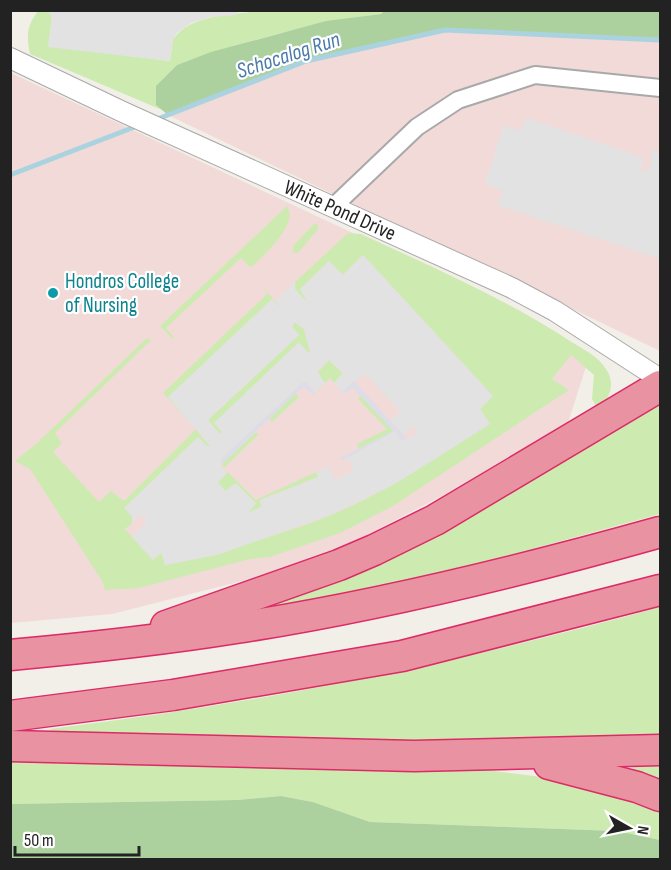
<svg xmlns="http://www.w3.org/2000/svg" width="671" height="870" font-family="'Sofia Sans Condensed',sans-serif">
	<rect width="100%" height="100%" fill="#f2efe9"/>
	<g fill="#f2dad9">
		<path d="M445 30 660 40V351L168 115 306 61Z"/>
		<path d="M11 73 522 312 586 367 565 432 332 553 246 580 112 614 11 623Z"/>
	</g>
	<g fill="#cdebb0">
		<path d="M263 10 384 11 381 14C311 23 243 41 177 65L156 105 162 110 30 54C26 36 27 25 38 11H48L52 16 49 46 170 61 173 39C194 12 232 16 263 10Z"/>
		<path d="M287 206C299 223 266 253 254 265L250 267 241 258 166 328 174 337 173 339 160 326Z"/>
		<path d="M314 224H318V229L299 252 293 253V246Z"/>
		<path d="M348 233 361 234C432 267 504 298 570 341 583 349 598 356 606 369 616 383 610 399 598 409L592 399 594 375 571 355 552 379 569 390 393 506 340 533 270 557 250 559 139 588 105 590 102 581 30 469 15 461 37 443 147 338 151 340 55 433 62 443 53 452 99 502 111 491 124 501 196 429 163 393 267 294 261 285 282 309 272 300 169 397 210 446 207 447 198 437 132 517V523L125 529 153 560 162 552 165 565C221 550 277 537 331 515 387 492 438 456 490 424L480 409 492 395 363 255 343 275 330 262 307 302 294 289 295 282Z"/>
		<path d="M294 322 304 329 310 352 309 353 299 343 214 423 222 432 220 434 207 421 299 335 292 327Z"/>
		<path d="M329 360 343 374 334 383 330 378 325 383 317 373Z"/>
		<path d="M296 393 299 397 272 422 269 418Z"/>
		<path d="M361 395 394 431 359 449 357 444 387 429 358 399Z"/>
		<path d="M660 402V514L458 569 312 600 236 613Z"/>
		<path d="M256 432 258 435 224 468 222 464Z"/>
		<path d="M228 472 256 500 316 472 318 477 260 500 261 507 248 513 255 502 225 491 218 482Z"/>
		<path d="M660 607V736L386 742 62 736 49 729C257 704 459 663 660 607Z"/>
		<path d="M10 759 478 769 566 780 660 804V840L617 831 370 822 313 802 281 796 237 800 11 804Z"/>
		<path d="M660 764V781L630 773 634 766Z"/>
	</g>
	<g fill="#add19e">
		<path d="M384 11H660V40L445 30 306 61 168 115 156 105V86L177 65 211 52 326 21 381 14Z"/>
		<path d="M281 796 313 802 370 822 617 831 660 840V859H11V804L237 800Z"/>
	</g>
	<g fill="#e2e2e2" fill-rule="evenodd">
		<path d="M48 11H237V15L210 17 191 23 177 33 173 39 170 61 48 47 52 16Z"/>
		<path d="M527 118 644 158 640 170 642 172 651 166 650 151H660V259L497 205 503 191 485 184 504 125 520 131Z"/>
		<path d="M363 255 493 396 480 409 490 424 395 484 333 514 217 555 165 565 161 552 153 560 132 537 147 522 140 515 132 523V517L124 508 198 437 207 446H210L168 397 272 299 282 309 276 300 295 282V289L307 302 300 289 329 261 343 275ZM294 322 304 329 310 352 308 353 299 342 214 423 222 432 220 434 208 420 299 335 292 327ZM329 360 343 373 334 383 342 392 365 374 400 411 390 421 404 435 413 427 419 432 403 441 395 431 348 458 354 470 335 480 328 466 316 472 318 477 260 500 261 507 248 513 256 503 236 483 225 491 218 482 227 473 220 465 307 382 315 393 325 383 317 371Z"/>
	</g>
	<g fill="#dddde8">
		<path d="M354 381 407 439 401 441 395 431 342 461 340 458 393 431 353 388 344 394 342 392Z"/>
		<path d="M306 382 315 393 313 395 304 387 296 393 222 464 223 469 220 460 302 383Z"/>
	</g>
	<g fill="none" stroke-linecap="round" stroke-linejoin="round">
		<g stroke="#aad3df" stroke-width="5">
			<path d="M155 120 306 61 445 30 660 40"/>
			<path d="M10 175 137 126"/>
		</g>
		<defs>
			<path id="minor" d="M333 207 417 127 458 100 535 75 660 88"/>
			<path id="tertiary" d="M10 58 123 112 512 288 555 311 660 379"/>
			<g id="motorway">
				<path d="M166 626 339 565 374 550 435 520 660 386"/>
				<path d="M10 655C86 648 161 640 236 628 380 606 521 571 660 532"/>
				<path d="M10 716 173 695 402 656 660 590"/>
				<path d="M10 746 414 756 660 750"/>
				<path d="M549 764 637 787 660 796"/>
			</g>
		</defs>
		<use href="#minor" stroke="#a9a9a9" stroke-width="20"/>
		<use href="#tertiary" stroke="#a9a9a9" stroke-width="22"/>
		<use href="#motorway" stroke="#dc2a67" stroke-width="33"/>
		<use href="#minor" stroke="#fff" stroke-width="16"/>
		<use href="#tertiary" stroke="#fff" stroke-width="20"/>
		<use href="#motorway" stroke="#e892a2" stroke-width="30"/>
	</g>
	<circle fill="#0f9aa8" stroke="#fff" stroke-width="2" cx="53" cy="293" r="6"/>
	<g text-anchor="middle" stroke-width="4.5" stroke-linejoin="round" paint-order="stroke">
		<g font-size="21" fill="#222" stroke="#fff">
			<text transform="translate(340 210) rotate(24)" y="7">White Pond Drive</text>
		</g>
		<g font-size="21" fill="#0d838f" stroke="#fff" text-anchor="start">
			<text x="65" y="288">Hondros College<tspan x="65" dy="24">of Nursing</tspan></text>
		</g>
		<g font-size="22" font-style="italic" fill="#4a7aab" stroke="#fff">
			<text transform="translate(288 54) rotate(-18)" y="8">Schocalog Run</text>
		</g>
	</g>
	<rect width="671" height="870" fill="none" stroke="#222222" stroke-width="24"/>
	<g transform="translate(629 828) rotate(99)" stroke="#ffffff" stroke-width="4.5" paint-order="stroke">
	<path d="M0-4.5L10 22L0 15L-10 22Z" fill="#222222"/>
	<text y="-9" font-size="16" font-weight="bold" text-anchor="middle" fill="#222222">N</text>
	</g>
	<path d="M15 846v9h124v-9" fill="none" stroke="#222222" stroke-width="3"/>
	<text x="24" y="846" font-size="18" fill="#222222" stroke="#ffffff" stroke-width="4.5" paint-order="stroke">50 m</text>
</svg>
